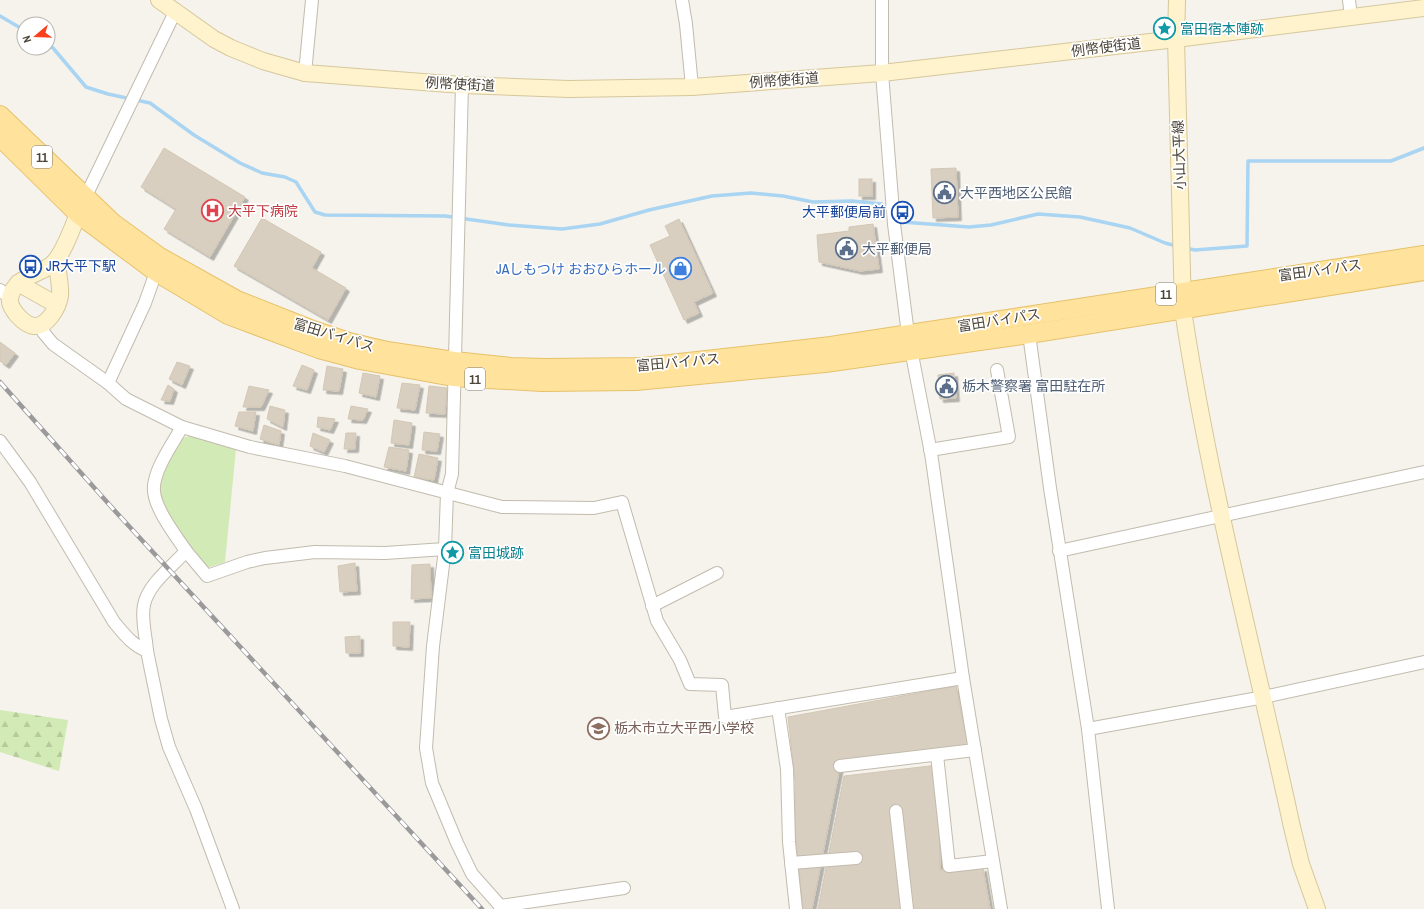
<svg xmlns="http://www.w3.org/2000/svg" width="1424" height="909" font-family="'Archivo Narrow','Noto Sans JP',sans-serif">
	<defs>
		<pattern id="forest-firs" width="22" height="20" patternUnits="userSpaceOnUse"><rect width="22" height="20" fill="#d2eab5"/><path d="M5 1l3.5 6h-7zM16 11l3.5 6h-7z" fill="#b6ca9c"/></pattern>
		<filter id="shadow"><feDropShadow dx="3.5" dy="3.5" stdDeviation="0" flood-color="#0004"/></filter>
	</defs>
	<rect width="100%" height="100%" fill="#f6f3ec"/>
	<path fill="#d2eab5" d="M192 435 236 449 225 562 206 568C193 554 156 508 157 489 159 471 171 455 180 439Z"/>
	<path fill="url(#forest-firs)" d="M0 710 68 720 59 771 0 752Z"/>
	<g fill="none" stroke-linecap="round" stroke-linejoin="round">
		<g stroke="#a9d4f2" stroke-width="3.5">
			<path d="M0 16 24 30"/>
			<path d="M48 45 53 48 86 87 108 94 150 103 194 135 240 163 262 173 285 177 296 182 315 212 325 215 445 216 509 225 562 229 600 224 649 210 712 196 751 193 783 196 813 202 852 201 882 204 890 211"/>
			<path d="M897 218 902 222 969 227 991 225 1038 214 1080 217 1130 228 1165 243 1177 246"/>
			<path d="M1185 248 1195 250 1247 246 1248 161H1391L1424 148"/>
		</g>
	</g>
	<g fill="#d8cfc1" stroke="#d3c7b4" filter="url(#shadow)">
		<path d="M164 148 245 197 210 257 164 229 176 209 141 187Z"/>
		<path d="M956 168 958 217 933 218 931 169Z"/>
		<rect x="859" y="179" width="13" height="17"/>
		<path d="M262 218 321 252 312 268 346 288 328 320 234 266Z"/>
		<path d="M679 219 713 293 694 302 699 313 684 320 650 245 670 236 665 226Z"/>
		<path d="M873 224 879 269 860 271 819 262 817 235 849 231V227Z"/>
		<path d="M0 342 15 353 6 365 0 361Z"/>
		<path d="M177 362 190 366 182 385 169 379Z"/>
		<path d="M302 365 314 370 307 390 293 386Z"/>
		<path d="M327 366 343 369 339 391 323 390Z"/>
		<path d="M363 373 380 376 376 397 359 393Z"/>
		<path d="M954 373 956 398 940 399 938 375Z"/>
		<path d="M402 383 420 385 415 410 397 408Z"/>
		<path d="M168 385 174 389 170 401 161 400Z"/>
		<path d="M249 386 269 390 261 407H243Z"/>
		<path d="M429 386 447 388 445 414 426 413Z"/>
		<path d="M270 406 285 410 283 427 267 419Z"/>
		<path d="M351 406 368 409 363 420 348 419Z"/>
		<path d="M239 412H256L253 431 235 426Z"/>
		<path d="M318 417 335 419 330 430 317 427Z"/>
		<path d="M394 420 412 423 409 445 391 443Z"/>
		<path d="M264 425 281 431 279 445 260 439Z"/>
		<path d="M424 432 440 434 437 451 422 450Z"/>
		<path d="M313 433 330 440 324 452 310 446Z"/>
		<path d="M346 433H356L355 449H344Z"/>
		<path d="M389 447 409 450 406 471 384 467Z"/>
		<path d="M419 454 438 458 434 480 414 477Z"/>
		<path d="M355 563 357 591 340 592 338 566Z"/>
		<path d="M430 564 431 598 411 599 412 565Z"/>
		<path d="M393 622H410L409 647 393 646Z"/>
		<path d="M360 636V653H346L345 637Z"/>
		<path d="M956 686 968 746 840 766 812 909H803L795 829V780L788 717Z"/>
		<path d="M938 765 940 870 983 868 990 909H818L844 776Z"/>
	</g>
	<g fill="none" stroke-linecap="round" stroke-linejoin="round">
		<defs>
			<g id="street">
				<path d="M682 0 686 24 692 87"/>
				<path d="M882 0V73L894 224 908 334 931 453 963 678 1001 909"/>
				<path d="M1349 0 1351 17"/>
				<path d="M305 73 312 0"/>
				<path d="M462 85 452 474 447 493 445 549 433 646 426 748 432 783 457 843 472 874 503 909"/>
				<path d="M83 202 175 12"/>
				<path d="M0 290 10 298"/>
				<path d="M44 323 43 332 53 344 108 383 126 399 182 427 250 447 345 466 502 507 594 508 622 502 657 621 680 660 690 684 722 685 725 717 963 678"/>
				<path d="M1029 334 1050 488 1088 729 1108 909"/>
				<path d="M108 383 145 303 156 272"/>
				<path d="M182 427C173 443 152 472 154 491 155 509 176 536 186 551"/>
				<path d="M0 441 30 482 114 622C124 634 132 645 147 651L161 719 169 747 196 809 233 909"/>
				<path d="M930 450 1009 437 997 370"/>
				<path d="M1059 551 1424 472"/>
				<path d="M652 606 717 573"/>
				<path d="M147 651C146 636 141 619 144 605 148 584 172 567 186 551L207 576 247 562 265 558 315 552 385 553 445 549"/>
				<path d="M778 708 787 769 789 842 796 909"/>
				<path d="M1088 729 1264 697 1424 662"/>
				<path d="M937 755 949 866 993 861"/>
				<path d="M840 766 975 750"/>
				<path d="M896 811 907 909"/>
				<path d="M791 863 856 858"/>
				<path d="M500 906 624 888"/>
			</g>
			<g id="secondary">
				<path d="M159 0 214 39 231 48 263 61 305 73 462 85 569 89 692 87 882 73 1176 39 1424 8"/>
				<path d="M1177 0 1176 39 1183 310C1209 484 1255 655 1292 827L1301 864 1317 909"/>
				<path d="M57 260C57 272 61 284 60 296 58 308 47 327 34 326 24 325 8 308 10 298 15 276 37 276 51 265 63 256 72 228 78 214"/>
				<path d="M18 283 57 305"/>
			</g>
			<g id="primary">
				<path d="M0 115 113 223 160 257 237 300 313 330 349 342 387 351 454 361 511 367 545 368 643 367 831 346 1424 255"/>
				<path d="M0 137 78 214 156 272 228 315 319 349 360 360 453 377 542 382 636 381 825 363 1029 334 1424 271"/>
			</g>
		</defs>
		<use href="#street" stroke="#c2bbae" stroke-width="14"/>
		<use href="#secondary" stroke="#d6c79b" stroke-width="18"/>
		<use href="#primary" stroke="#e6c16a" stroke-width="20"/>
		<use href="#street" stroke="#fff" stroke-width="12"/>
		<use href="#secondary" stroke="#fff3cd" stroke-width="16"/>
		<use href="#primary" stroke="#ffe39c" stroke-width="18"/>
		<defs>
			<path id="rail" d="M0 382 115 511 482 909"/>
		</defs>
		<use href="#rail" stroke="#9a9a9a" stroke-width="4.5"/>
		<use href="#rail" stroke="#fff" stroke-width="3" stroke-dasharray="9" stroke-linecap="butt"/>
	</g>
	<defs>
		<symbol id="sight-ring" viewBox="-11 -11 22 22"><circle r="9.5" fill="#fff" stroke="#0f9aa8" stroke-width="1.5"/><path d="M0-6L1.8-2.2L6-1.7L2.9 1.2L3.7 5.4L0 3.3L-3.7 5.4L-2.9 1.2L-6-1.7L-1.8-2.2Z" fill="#0f9aa8"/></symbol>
		<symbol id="civic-ring" viewBox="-11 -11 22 22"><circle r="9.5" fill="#fff" stroke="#5c6f8a" stroke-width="1.5"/><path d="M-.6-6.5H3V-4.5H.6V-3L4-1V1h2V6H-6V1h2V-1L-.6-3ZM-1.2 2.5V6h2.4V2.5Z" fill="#5c6f8a"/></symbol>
		<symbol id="hospital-ring" viewBox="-11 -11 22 22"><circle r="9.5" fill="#fff" stroke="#e0444e" stroke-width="1.5"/><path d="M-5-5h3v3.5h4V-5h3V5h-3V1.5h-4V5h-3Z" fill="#e0444e"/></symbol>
		<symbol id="bus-ring" viewBox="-11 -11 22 22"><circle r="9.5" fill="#fff" stroke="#1a4fb4" stroke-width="1.5"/><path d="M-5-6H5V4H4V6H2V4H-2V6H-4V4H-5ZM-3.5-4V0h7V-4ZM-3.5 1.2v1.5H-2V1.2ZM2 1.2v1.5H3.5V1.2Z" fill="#1a4fb4"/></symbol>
		<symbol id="shop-ring" viewBox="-11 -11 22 22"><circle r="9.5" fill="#fff" stroke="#3f7fe0" stroke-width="1.5"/><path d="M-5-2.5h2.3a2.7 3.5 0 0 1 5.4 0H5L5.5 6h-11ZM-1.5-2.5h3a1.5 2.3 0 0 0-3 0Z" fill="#3f7fe0"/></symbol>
		<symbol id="school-ring" viewBox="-11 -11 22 22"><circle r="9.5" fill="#fff" stroke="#8d6e63" stroke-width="1.5"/><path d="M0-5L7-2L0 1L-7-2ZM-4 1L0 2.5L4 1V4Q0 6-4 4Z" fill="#8d6e63"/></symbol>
	</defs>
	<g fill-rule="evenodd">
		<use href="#sight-ring" x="1152" y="16" width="25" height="25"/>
		<use href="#civic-ring" x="932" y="180" width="25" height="25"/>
		<use href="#hospital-ring" x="200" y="198" width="25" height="25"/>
		<use href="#bus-ring" x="890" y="200" width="25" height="25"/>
		<use href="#civic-ring" x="834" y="236" width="25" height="25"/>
		<use href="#bus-ring" x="18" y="254" width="25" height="25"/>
		<use href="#shop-ring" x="668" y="256" width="25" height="25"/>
		<use href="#civic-ring" x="934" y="374" width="25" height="25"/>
		<use href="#sight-ring" x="440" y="540" width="25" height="25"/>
		<use href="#school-ring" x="586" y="716" width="25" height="25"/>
	</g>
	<g text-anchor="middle" stroke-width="3.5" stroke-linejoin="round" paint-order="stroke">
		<g fill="#fff" stroke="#817c74" stroke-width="1">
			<rect x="32" y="146" width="20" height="22" rx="3"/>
			<rect x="1156" y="283" width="20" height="22" rx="3"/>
			<rect x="465" y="368" width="20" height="22" rx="3"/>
		</g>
		<g font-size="13" font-weight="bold" fill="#4b4439">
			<text x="42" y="162">11</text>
			<text x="1166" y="299">11</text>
			<text x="475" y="384">11</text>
		</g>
		<g font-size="14" fill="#0d838f" stroke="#fff" text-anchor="start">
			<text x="1180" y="34">富田宿本陣跡</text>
			<text x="468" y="558">富田城跡</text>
		</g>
		<g font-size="14" fill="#4b4439" stroke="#fff">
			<text transform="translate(1106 47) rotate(-7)" y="5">例幣使街道</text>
			<text transform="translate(784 80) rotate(-4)" y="5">例幣使街道</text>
			<text transform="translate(460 84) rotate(3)" y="5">例幣使街道</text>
			<text transform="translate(1179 155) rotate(-92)" y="5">小山大平線</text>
			<text transform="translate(1320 270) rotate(-8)" y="5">富田バイパス</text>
			<text transform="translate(999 320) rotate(-9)" y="5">富田バイパス</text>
			<text transform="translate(334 335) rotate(17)" y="5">富田バイパス</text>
			<text transform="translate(678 362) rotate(-5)" y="5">富田バイパス</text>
		</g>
		<g font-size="14" fill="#4e5e75" stroke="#fff" text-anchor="start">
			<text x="960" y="198">大平西地区公民館</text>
			<text x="862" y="254">大平郵便局</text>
			<text x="962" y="391">栃木警察署 富田駐在所</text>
		</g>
		<g font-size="14" fill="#be3a42" stroke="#fff" text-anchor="start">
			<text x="228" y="216">大平下病院</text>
		</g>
		<g font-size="14" fill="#164399" stroke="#fff" text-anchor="end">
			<text x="886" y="217">大平郵便局前</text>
			<text x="46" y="271" text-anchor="start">JR大平下駅</text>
		</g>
		<g font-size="14" fill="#366cbe" stroke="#fff" text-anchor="end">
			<text x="666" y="274">JAしもつけ おおひらホール</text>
		</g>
		<g font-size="14" fill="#785e54" stroke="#fff" text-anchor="start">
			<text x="614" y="733">栃木市立大平西小学校</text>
		</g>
	</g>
	<g transform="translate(36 36) rotate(251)"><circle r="19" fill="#ffffff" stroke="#b7b4b0"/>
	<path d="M0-3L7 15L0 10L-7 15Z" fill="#fc3f1d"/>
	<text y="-6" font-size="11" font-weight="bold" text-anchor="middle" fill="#4b4439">N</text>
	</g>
</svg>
